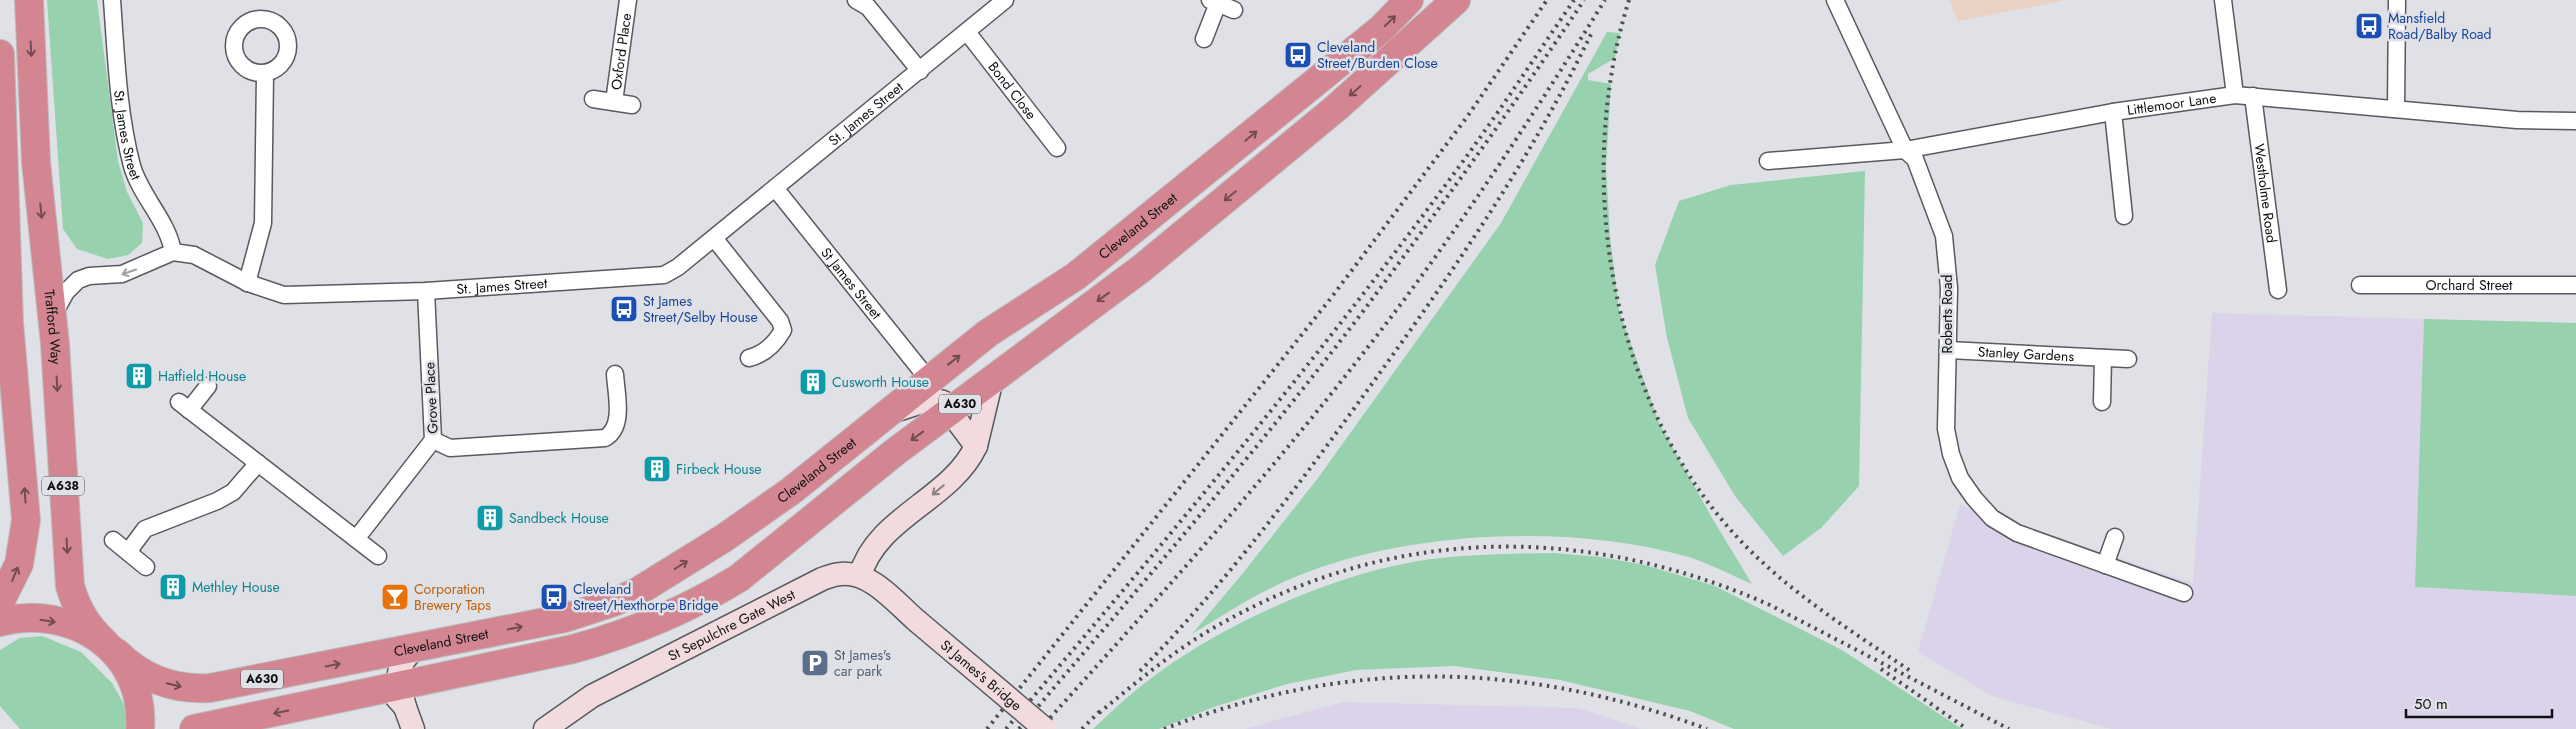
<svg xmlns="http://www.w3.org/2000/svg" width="2576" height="729" font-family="Jost,sans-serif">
	<rect width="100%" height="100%" fill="#dfe1e6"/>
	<g fill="#dad3e9">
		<path d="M2212 313 2424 319 2415 587 2576 596V729H2111L1992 696 1918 652 1960 505 2193 583Z"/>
		<path d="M1343 702 1578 708 1641 729H1245Z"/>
	</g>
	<path fill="#e9d2c6" d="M1949 0H2063V1L1958 21Z"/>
	<g fill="#97d1ad">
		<path d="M47 0H97L118 161 127 192 143 223 142 243 128 255 108 259 77 249 63 229Z"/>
		<path d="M1607 32 1620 33 1615 58 1588 74V80L1611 84 1606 167 1610 237 1619 310 1659 423 1712 518 1752 584C1731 575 1710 564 1689 557 1576 524 1415 530 1305 573 1265 588 1228 612 1192 634L1243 573 1318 478 1501 223Z"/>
		<path d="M1865 171 1859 486 1821 528 1783 556 1735 496 1688 418 1667 338 1655 265 1679 201 1731 185Z"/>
		<path d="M2424 319 2576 323V596L2415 587Z"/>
		<path d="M1554 553 1600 557 1645 565 1715 586 1842 650 1962 729H1734L1690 711 1560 680 1454 666 1356 670 1287 684 1214 707 1159 729H1093C1107 716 1120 703 1135 691 1209 630 1324 577 1418 561 1464 554 1509 554 1554 553Z"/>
		<path d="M42 636 81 652 112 683 125 706 127 729H20L0 706V650L20 638Z"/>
	</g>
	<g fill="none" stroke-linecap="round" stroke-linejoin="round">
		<defs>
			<g id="street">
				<path id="s1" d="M112 0C116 55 118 113 132 166 141 197 168 221 173 252"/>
				<path d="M856 0 868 7 920 71"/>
				<path d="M1210 0 1234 10"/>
				<path d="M1835 0 1905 150 1915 159 1944 236 1949 288 1946 429 1951 454 1960 478 1974 498 1992 518 2017 533 2184 593"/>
				<path d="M2223 0 2235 95"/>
				<circle cx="261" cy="46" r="27"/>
				<path id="s2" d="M967 32 1057 148"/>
				<path d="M1204 39 1218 3"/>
				<path id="s3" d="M2253 96 2278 290"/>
				<path d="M593 99 632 105"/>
				<path id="s4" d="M614 102 628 0"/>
				<path d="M2396 109 2397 0"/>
				<path d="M2113 112 2124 216"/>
				<path id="s5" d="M1768 161 1905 150 2113 112 2235 95 2517 120 2576 121"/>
				<path id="s6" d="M775 188 928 379"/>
				<path d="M714 238 780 321 783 330C775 344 765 354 749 358"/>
				<path id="s7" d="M173 252 194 255 248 283 284 295 426 291 664 275 678 267 1005 0"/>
				<path d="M247 283 263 223 265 74"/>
				<path id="s8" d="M2360 285H2576"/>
				<path d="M54 314 66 292 78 280 89 276 122 274 173 252"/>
				<path id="s9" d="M1948 350 2128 359"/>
				<path d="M179 402 378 556"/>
				<path d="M2102 402 2103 358"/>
				<path d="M189 410 208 386"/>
				<path d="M433 440 450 448 605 438C625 427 616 393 615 374"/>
				<path d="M356 539 433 440 426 291"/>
				<path d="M113 540 146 567"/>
				<path d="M128 552 145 529 217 501 233 492 258 463"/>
				<path d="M2105 565 2115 537"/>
			</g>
			<g id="secondary">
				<path d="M976 446 992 379"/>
				<path d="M860 576C876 517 951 500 976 446L943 402 931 399 897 410"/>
				<path d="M396 697 405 707 413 729"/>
				<path d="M405 707C398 680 392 669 415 648"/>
				<path id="s10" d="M545 729 592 696 822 579C828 577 835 574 841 574 871 571 896 603 917 621"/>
			</g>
			<g id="highway">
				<path id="s11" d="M29 0 36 162 55 344 70 586C77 610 87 626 105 643"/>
				<path d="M0 54 9 323 26 520 19 564 0 602"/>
				<path d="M0 622C72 603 146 651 140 729"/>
				<path id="s12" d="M117 653C142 678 174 690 210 688L565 618 614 602 637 592 724 538 791 491 988 333 1076 276 1381 29 1409 0"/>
				<path d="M194 729 573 649C632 633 687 610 739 578L895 452 1142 268 1336 108 1456 0"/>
			</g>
		</defs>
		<use href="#street" stroke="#585a5e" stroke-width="19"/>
		<use href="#secondary" stroke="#585a5e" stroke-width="25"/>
		<use href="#highway" stroke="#bcbcbd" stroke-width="30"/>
		<use href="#street" stroke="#fff" stroke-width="16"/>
		<use href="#secondary" stroke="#f2dbde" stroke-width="22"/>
		<use href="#highway" stroke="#d38691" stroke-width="28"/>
		<g stroke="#4e4f51" stroke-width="4" stroke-dasharray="2.5 5" stroke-linecap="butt">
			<path d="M1629 0C1575 172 1607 388 1728 527 1780 587 1847 628 1912 672"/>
			<path d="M1881 669 1967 729"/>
			<path d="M1140 671C1224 585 1296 489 1366 392 1448 279 1532 158 1592 32"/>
			<path d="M1099 713C1139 680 1178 647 1224 622 1399 524 1589 525 1770 605L2009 729"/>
			<path d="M987 729 1331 298 1467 117 1547 0"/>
			<path d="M1006 729C1156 552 1306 374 1444 187 1490 126 1531 63 1574 0"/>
			<path d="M1019 729C1135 592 1253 456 1361 314 1438 211 1513 107 1584 0"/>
			<path d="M1040 729C1150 607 1260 486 1361 356 1450 243 1529 122 1605 0"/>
			<path d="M1082 729 1103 708"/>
			<path d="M1164 729C1347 658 1523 660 1707 729"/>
		</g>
		<defs>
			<g id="secondary-bridge">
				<path id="s13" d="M917 621 1045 729"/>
			</g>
		</defs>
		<use href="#secondary-bridge" stroke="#585a5e" stroke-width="25" stroke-linecap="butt"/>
		<use href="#secondary-bridge" stroke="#f2dbde" stroke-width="22"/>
	</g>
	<defs><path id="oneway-shaft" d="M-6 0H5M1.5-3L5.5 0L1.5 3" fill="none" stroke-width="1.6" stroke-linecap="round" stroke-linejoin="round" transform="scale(1.25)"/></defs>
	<g stroke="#724c52">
		<use href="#oneway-shaft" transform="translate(1390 21) rotate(-44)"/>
		<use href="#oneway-shaft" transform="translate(31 49) rotate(87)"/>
		<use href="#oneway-shaft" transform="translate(1355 91) rotate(138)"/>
		<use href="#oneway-shaft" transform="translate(1251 136) rotate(-40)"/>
		<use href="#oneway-shaft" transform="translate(1230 196) rotate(141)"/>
		<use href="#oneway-shaft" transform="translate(41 211) rotate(84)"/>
		<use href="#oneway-shaft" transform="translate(1103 297) rotate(144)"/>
		<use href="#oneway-shaft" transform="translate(954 360) rotate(-38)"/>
		<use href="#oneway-shaft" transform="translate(57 384) rotate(87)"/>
		<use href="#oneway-shaft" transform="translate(917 436) rotate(144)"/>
		<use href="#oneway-shaft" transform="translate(25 495) rotate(-94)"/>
		<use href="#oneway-shaft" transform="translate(67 546) rotate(87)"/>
		<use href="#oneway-shaft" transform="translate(681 565) rotate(-32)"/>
		<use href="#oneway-shaft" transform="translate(15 574) rotate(-68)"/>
		<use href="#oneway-shaft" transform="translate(48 621) rotate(9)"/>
		<use href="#oneway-shaft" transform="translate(515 628) rotate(-11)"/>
		<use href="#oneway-shaft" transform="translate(333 665) rotate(-11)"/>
		<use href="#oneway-shaft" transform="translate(174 685) rotate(14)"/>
		<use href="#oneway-shaft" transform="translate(281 712) rotate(169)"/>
	</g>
	<use stroke="#9fa0a0" href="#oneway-shaft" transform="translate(129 272) rotate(161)"/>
	<use stroke="#8c8082" href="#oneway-shaft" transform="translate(938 490) rotate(140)"/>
	<defs>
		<symbol id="bus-square" viewBox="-11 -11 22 22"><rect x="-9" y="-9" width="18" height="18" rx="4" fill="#1a4fb4" stroke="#dfe1e6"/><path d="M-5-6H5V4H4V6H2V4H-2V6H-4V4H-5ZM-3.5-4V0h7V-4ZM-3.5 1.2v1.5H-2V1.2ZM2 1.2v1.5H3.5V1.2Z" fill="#fff"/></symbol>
		<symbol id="building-square" viewBox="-11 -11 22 22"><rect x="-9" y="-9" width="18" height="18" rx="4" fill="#0f9aa8" stroke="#dfe1e6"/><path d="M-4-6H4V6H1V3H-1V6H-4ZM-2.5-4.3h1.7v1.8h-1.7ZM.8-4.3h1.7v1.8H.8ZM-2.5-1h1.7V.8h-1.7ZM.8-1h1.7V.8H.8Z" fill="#fff"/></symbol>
		<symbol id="bar-square" viewBox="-11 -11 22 22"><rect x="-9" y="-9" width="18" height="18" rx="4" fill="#e8710a" stroke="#dfe1e6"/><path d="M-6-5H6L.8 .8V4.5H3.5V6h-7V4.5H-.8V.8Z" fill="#fff"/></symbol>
		<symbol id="parking-square" viewBox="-11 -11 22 22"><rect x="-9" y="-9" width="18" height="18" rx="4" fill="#5c6f8a" stroke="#dfe1e6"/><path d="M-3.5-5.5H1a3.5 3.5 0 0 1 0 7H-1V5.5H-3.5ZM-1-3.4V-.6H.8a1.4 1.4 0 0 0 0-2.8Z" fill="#fff"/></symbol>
	</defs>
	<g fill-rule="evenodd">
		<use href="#bus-square" x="2353" y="10" width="32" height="32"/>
		<use href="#bus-square" x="1282" y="39" width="32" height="32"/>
		<use href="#bus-square" x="608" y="293" width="32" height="32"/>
		<use href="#building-square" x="123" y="360" width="32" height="32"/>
		<use href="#building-square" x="797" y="366" width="32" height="32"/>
		<use href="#building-square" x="641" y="453" width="32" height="32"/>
		<use href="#building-square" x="474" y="502" width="32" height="32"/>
		<use href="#building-square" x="157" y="571" width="32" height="32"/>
		<use href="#bar-square" x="379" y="581" width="32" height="32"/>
		<use href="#bus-square" x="538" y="581" width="32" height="32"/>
		<use href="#parking-square" x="799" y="647" width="32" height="32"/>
	</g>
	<g text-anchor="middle" stroke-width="5" stroke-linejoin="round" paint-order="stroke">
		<g fill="#dfe1e6" stroke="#4e4f52" stroke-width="1">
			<rect x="939" y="394.5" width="42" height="19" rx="4"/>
			<rect x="42" y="476.5" width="42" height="19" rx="4"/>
			<rect x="241" y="669.5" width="42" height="19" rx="4"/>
		</g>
		<g font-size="12" font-weight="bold" fill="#101112">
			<text x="960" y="408">A630</text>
			<text x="63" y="490">A638</text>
			<text x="262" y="683">A630</text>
		</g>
		<g font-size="14" fill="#164399" stroke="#dfe1e6" text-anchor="start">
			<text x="2388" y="23">Mansfield<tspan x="2388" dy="16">Road/Balby Road</tspan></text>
			<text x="1317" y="52">Cleveland<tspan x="1317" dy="16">Street/Burden Close</tspan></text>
			<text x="643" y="306">St James<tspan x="643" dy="16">Street/Selby House</tspan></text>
			<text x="573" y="594">Cleveland<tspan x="573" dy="16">Street/Hexthorpe Bridge</tspan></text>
		</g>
		<g font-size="14" fill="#101112" stroke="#dfe1e6">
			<text dy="5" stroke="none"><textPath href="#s4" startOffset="51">Oxford Place</textPath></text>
			<text dy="5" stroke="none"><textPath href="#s2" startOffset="74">Bond Close</textPath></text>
			<text dy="5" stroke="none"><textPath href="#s5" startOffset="408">Littlemoor Lane</textPath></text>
			<text dy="5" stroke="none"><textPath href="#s7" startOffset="759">St. James Street</textPath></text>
			<text dy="5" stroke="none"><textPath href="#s1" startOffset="136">St. James Street</textPath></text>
			<text dy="5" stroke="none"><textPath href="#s3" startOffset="98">Westholme Road</textPath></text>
			<text dy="5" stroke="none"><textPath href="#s12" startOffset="1162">Cleveland Street</textPath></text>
			<text dy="5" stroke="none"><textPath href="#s6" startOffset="122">St James Street</textPath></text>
			<text dy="5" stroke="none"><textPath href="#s7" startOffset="338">St. James Street</textPath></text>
			<text dy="5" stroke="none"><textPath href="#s8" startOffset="109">Orchard Street</textPath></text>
			<text transform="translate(1947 314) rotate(-90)" y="5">Roberts Road</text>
			<text dy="5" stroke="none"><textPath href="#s11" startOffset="328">Trafford Way</textPath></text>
			<text dy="5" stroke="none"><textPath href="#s9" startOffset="78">Stanley Gardens</textPath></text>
			<text transform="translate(431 398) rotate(-93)" y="5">Grove Place</text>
			<text dy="5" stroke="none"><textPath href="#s12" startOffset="758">Cleveland Street</textPath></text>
			<text dy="5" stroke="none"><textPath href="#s10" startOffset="214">St Sepulchre Gate West</textPath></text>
			<text dy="5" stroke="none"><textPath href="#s12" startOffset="338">Cleveland Street</textPath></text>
			<text dy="5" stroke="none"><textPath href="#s13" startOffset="84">St James's Bridge</textPath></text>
		</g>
		<g font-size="14" fill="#0d838f" stroke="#dfe1e6" text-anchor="start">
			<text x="158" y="381">Hatfield House</text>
			<text x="832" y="387">Cusworth House</text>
			<text x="676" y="474">Firbeck House</text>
			<text x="509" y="523">Sandbeck House</text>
			<text x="192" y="592">Methley House</text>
		</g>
		<g font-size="14" fill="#c56008" stroke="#dfe1e6" text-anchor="start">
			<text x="414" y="594">Corporation<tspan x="414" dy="16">Brewery Taps</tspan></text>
		</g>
		<g font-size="14" fill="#4e5e75" stroke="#dfe1e6" text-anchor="start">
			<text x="834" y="660">St James's<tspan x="834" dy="16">car park</tspan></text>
		</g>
	</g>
	<path d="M2406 709v8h146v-8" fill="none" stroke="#101112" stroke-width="2.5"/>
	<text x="2414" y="709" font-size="15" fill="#101112" stroke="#dfe1e6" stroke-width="4" paint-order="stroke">50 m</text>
</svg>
